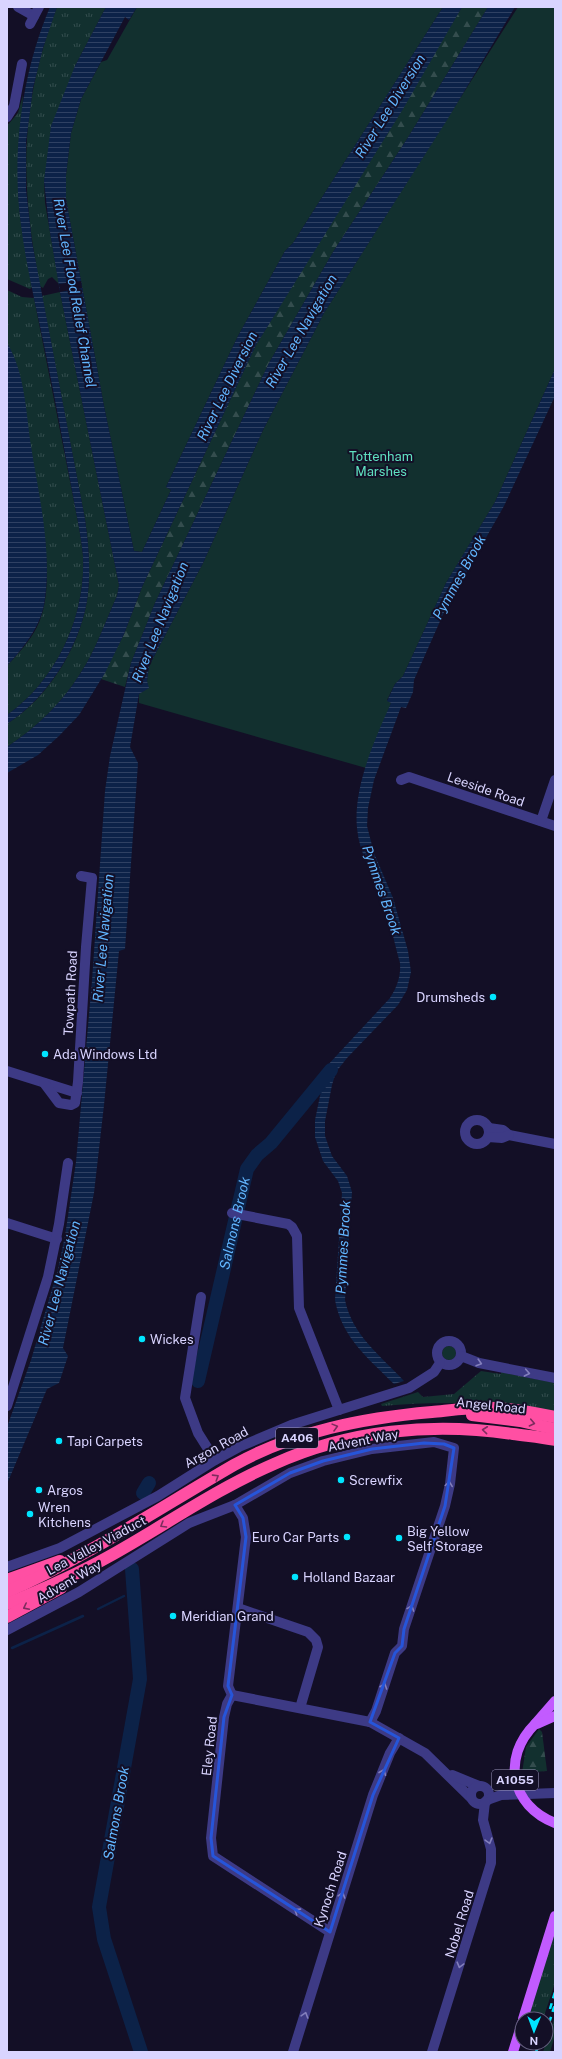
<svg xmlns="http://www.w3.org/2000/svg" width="562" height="2059" font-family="'Public Sans',sans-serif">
	<defs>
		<pattern id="grass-tufts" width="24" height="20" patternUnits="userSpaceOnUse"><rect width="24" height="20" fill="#12302f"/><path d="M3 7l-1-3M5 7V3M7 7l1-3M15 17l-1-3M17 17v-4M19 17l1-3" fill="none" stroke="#344d4e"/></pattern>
		<pattern id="forest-firs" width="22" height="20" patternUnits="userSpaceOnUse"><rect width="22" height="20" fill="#12302f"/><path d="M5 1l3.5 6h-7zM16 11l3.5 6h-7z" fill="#344d4e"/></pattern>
		<pattern id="water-rules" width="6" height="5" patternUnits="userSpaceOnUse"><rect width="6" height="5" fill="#0c2248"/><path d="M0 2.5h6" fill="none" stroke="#2f4163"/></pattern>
	</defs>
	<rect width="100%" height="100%" fill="#130f26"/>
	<g fill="url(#grass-tufts)">
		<path d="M57 7H106L75 66 44 181 45 203 59 284 52 277 48 279 43 288 40 286C20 183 19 107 57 7Z"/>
		<path d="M23 95 18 190 20 216 32 287 30 289 7 279V126L18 113Z"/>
		<path d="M7 290 22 297 34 298 78 522C80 533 82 545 83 556 86 616 57 680 7 715V666C18 654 30 641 37 627 50 601 47 567 45 539L9 347 7 343Z"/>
		<path d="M60 292 119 585 117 596C106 620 95 652 80 674 61 704 37 727 7 747V724C48 698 79 648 87 601 91 574 89 547 85 519L42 296Z"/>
		<path d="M481 1371 501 1374V1372L555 1383V1412C493 1403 445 1400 382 1406L381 1404 418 1392 423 1397 454 1394Z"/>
		<path d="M555 1930V1983L543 2019H527Z"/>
		<path d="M555 2016V2035L550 2052H543Z"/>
	</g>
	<g fill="url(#forest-firs)">
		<path d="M462 7H488L407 139 333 252 269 363 155 603 131 663 125 687 101 679 124 634 142 587 256 345Z"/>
		<path d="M539 1729 542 1732 547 1771 522 1773 526 1747Z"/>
	</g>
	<g fill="#12302f">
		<path d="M137 7H443L293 243 285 251 238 336 166 487 171 490 142 552 134 551 104 406 66 199V175L71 133 81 99 101 62 107 60Z"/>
		<path d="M518 7H555V369L495 502 446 583 403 676 395 684 387 700 391 703 366 768 139 703V694L148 688 147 681 149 666 203 563 263 430 324 313Z"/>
		<circle cx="449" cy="1353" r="7"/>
	</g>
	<g fill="url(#water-rules)">
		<path d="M50 7H57L43 48 33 88 26 142V189L32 242 85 519C89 547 91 574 87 601 79 648 47 698 7 724V715C57 680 86 616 83 556 82 545 80 533 78 522 67 465 57 408 45 350 36 306 25 262 20 217 12 148 23 70 50 7Z"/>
		<path d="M106 7H137L129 20 125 17 81 99 71 133 66 175V199L104 406 134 551 142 552 171 490 166 487 238 336 285 251 293 243 443 7H462L403 109 256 345 142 587 124 634 105 673 79 715 59 736 38 755 7 773V747C37 727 61 704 80 674 95 652 106 620 117 596L119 585 60 292 49 226 44 181 51 126 75 66Z"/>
		<path d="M488 7H515L447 120 324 313 263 430 203 563 149 666 147 681 149 688 139 694 130 747 138 763 125 949 119 951 104 1105 94 1193 63 1348 68 1356 59 1383 47 1389 7 1484V1427L31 1360 58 1269 65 1236 76 1162 92 981 105 791 110 756 131 663 155 603 269 363 333 252 407 139Z"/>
		<path d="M7 343C25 372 26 413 31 446 39 497 53 553 44 605 39 629 23 648 7 666Z"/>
		<path d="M555 369V396L504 506 445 610 414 680 413 692 406 708 401 707 374 780 368 808 367 826 374 853 393 898 408 951 411 972 407 990 398 1005 347 1058 336 1072 332 1085 325 1121V1136L332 1156 347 1176 352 1192 345 1300C352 1335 381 1356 404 1381L394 1384C368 1358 342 1338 335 1300L342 1193 338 1181 323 1161 315 1137V1120L326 1067 390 998C397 987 401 976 400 963 394 942 390 920 382 899 373 875 359 853 357 828 353 787 375 739 391 703L387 701 395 684 403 676 446 583 495 502Z"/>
	</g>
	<path fill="#130f26" d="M81 281 82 288 60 292 59 284Z"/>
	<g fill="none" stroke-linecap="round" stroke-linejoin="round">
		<g stroke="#0c2248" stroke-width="2.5">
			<path d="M98 1609 124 1596"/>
			<path d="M12 1648 83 1616"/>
		</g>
		<g stroke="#0c2248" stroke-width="14">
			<path id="s1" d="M198 1381 247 1169 257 1155 271 1143 331 1070"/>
			<path d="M143 1493 149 1483"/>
			<path d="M132 1569 140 1679 99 1907 104 1939 141 2052"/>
		</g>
		<g stroke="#3d3a85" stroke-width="10">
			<path d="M18 7 34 16"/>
			<path d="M30 24 39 7"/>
			<path d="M7 117 14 106 22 64"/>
			<path d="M401 780 409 777 555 826"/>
			<path d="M541 821 555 780"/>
			<path d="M7 1071 77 1093"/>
			<path d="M44 1083 59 1103 71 1105 75 1103 78 1082 86 947 92 878 81 876"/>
			<circle cx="477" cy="1132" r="12"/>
			<path d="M489 1128 503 1130 509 1135 555 1144"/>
			<path d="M488 1137 502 1138 509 1135"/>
			<path d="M232 1213 288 1224 292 1227 297 1236 299 1308 339 1410"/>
			<path d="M7 1223 57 1239"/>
			<path d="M201 1297 185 1398 198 1433 215 1460"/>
			<circle cx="449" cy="1353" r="12"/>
			<path d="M461 1356 479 1363 555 1378"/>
			<path d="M7 1406 48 1277 59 1224 68 1163"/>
			<path d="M235 1505 243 1518 246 1537 228 1686 232 1695 227 1704 224 1717 211 1838 213 1856 330 1932"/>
			<path d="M7 1567 60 1548 158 1496 215 1460 239 1447 291 1425 409 1388 434 1372 440 1363"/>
			<path d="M238 1608 308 1632 316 1640 318 1647 300 1708"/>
			<path d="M7 1630 79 1592 189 1523 235 1505 290 1473 323 1461 372 1449 434 1442 454 1448 450 1484 445 1506 404 1629 402 1646 395 1653 376 1711 370 1722"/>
			<path d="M232 1695 370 1722 425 1753 471 1798"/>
			<path d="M452 1775 479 1786"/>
			<circle cx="480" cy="1795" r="9"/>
			<path d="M487 1800 501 1795 555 1793"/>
			<path d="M293 2052 373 1795 390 1753 399 1738"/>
			<path d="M432 2052 491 1863V1849L483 1820 485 1802"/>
		</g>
		<g stroke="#c25bff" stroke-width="10">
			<path d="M535 1724 555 1701"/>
			<path d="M537 1724 555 1716"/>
			<path d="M523 2019 555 1916"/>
			<path d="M513 2052 522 2023"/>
		</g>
		<g stroke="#ff4fa3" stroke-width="12">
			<path d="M472 1415 520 1421 555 1429"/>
			<path d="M7 1580 60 1561"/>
			<path d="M7 1592C88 1556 158 1509 234 1465 295 1431 364 1418 432 1412 453 1410 474 1407 495 1408 515 1409 535 1413 555 1417"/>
			<path d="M7 1604C41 1590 76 1575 108 1557 164 1526 216 1489 274 1464 349 1430 432 1422 513 1434 527 1436 541 1437 555 1440"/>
			<path d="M7 1617 61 1588"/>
		</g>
		<g stroke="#00e5ff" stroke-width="2.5" stroke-dasharray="6 5" stroke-linecap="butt">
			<path d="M550 2009 555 1992"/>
			<path d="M546 2033 555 2004"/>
			<path d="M536 2052 539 2043"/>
		</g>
		<path stroke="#c25bff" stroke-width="10" d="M535 1724C501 1758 511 1806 555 1823"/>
	</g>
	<defs><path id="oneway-chevron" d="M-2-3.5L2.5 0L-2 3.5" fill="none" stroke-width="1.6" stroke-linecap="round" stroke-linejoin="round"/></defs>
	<g stroke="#837fbc">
		<use href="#oneway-chevron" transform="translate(479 1363) rotate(17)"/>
		<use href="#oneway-chevron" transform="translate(527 1373) rotate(11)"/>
		<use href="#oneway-chevron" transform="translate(449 1484) rotate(-82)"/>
		<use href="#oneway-chevron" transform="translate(411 1608) rotate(-70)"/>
		<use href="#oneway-chevron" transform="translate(384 1686) rotate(-71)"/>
		<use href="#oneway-chevron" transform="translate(383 1772) rotate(-68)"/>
		<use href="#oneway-chevron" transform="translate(489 1841) rotate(74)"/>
		<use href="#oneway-chevron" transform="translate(342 1895) rotate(-72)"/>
		<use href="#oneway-chevron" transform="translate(297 1911) rotate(-147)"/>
		<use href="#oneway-chevron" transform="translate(460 1965) rotate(105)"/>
		<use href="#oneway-chevron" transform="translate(305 2015) rotate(-73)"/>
	</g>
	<g stroke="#7d2c5e">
		<use href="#oneway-chevron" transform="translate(532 1423) rotate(12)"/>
		<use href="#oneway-chevron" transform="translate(335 1427) rotate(-15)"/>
		<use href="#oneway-chevron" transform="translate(485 1430) rotate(-174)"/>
		<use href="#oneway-chevron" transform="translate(216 1477) rotate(-32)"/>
		<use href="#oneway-chevron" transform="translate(163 1525) rotate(149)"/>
		<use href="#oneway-chevron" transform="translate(26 1607) rotate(153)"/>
	</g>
	<path fill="none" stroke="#2655da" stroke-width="3" stroke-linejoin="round" d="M424 1443 444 1444 454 1448 445 1506 404 1629 402 1646 395 1653 370 1722 399 1738 373 1795 330 1932 213 1856 211 1838 224 1717 232 1695 228 1686 246 1537 243 1518 235 1505 290 1473 323 1461 372 1449Z"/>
	<g fill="#00e5ff" stroke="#130f26" stroke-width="1.5">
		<circle cx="493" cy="997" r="4"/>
		<circle cx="45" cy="1054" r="4"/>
		<circle cx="142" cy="1339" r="4"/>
		<circle cx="59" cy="1441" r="4"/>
		<circle cx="341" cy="1480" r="4"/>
		<circle cx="39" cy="1490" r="4"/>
		<circle cx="30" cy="1514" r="4"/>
		<circle cx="347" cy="1537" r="4"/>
		<circle cx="399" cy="1538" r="4"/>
		<circle cx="295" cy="1577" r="4"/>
		<circle cx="173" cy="1616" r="4"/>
	</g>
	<g text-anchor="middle" stroke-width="4" stroke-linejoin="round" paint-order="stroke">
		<g fill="#130f26" stroke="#9e99be" stroke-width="1">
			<rect x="276" y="1428" width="42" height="20" rx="3"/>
			<rect x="492" y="1770" width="46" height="20" rx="3"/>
		</g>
		<g font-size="12" font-weight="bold" fill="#d9d4ff">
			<text x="297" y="1442">A406</text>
			<text x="515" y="1784">A1055</text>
		</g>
		<g font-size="13" fill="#5fe0c0" stroke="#130f26">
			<text x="381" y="461">Tottenham<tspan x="381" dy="15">Marshes</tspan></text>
		</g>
		<g font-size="13" fill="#d9d4ff" stroke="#130f26">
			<text transform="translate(486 789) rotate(19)" y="5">Leeside Road</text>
			<text transform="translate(70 993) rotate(-87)" y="5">Towpath Road</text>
			<text transform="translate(491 1405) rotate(6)" y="5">Angel Road</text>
			<text transform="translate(363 1440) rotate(-11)" y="5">Advent Way</text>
			<text transform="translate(216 1447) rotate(-29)" y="5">Argon Road</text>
			<text transform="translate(96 1545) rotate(-28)" y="5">Lea Valley Viaduct</text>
			<text transform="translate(69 1581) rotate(-30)" y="5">Advent Way</text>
			<text transform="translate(209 1746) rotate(-84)" y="5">Eley Road</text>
			<text transform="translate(330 1889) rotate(-72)" y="5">Kynoch Road</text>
			<text transform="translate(459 1924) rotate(-73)" y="5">Nobel Road</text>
		</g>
		<g font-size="13" fill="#d9d4ff" stroke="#130f26" text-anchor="start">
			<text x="485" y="1002" text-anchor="end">Drumsheds</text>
			<text x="53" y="1059">Ada Windows Ltd</text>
			<text x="150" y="1344">Wickes</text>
			<text x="67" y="1446">Tapi Carpets</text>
			<text x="349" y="1485">Screwfix</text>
			<text x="47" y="1495">Argos</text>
			<text x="38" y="1512">Wren<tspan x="38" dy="15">Kitchens</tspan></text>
			<text x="407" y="1536">Big Yellow<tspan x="407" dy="15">Self Storage</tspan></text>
			<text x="339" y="1542" text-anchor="end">Euro Car Parts</text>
			<text x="303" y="1582">Holland Bazaar</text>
			<text x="181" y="1621">Meridian Grand</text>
		</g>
		<g font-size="14" font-style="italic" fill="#62b6ff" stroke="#130f26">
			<text transform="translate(390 106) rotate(-58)" y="5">River Lee Diversion</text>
			<text transform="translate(75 293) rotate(80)" y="5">River Lee Flood Relief Channel</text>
			<text transform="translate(301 331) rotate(-60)" y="5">River Lee Navigation</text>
			<text transform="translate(227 386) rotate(-64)" y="5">River Lee Diversion</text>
			<text transform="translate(459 577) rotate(-61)" y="5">Pymmes Brook</text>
			<text transform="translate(160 622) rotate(-68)" y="5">River Lee Navigation</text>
			<text transform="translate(382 890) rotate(71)" y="5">Pymmes Brook</text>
			<text transform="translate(103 938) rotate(-85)" y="5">River Lee Navigation</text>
			<text dy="5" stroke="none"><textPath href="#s1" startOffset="162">Salmons Brook</textPath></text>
			<text transform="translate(343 1247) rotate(-87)" y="5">Pymmes Brook</text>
			<text transform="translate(59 1283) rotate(-75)" y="5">River Lee Navigation</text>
			<text transform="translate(116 1813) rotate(-80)" y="5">Salmons Brook</text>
		</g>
	</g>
	<rect width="562" height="2059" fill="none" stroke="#d9d4ff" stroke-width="16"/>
	<g transform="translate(534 2031) rotate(181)"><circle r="19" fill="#130f26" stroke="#625e7d"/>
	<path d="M0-3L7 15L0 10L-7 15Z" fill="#00e5ff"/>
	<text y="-6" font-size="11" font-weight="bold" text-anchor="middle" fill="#d9d4ff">N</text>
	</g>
</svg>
